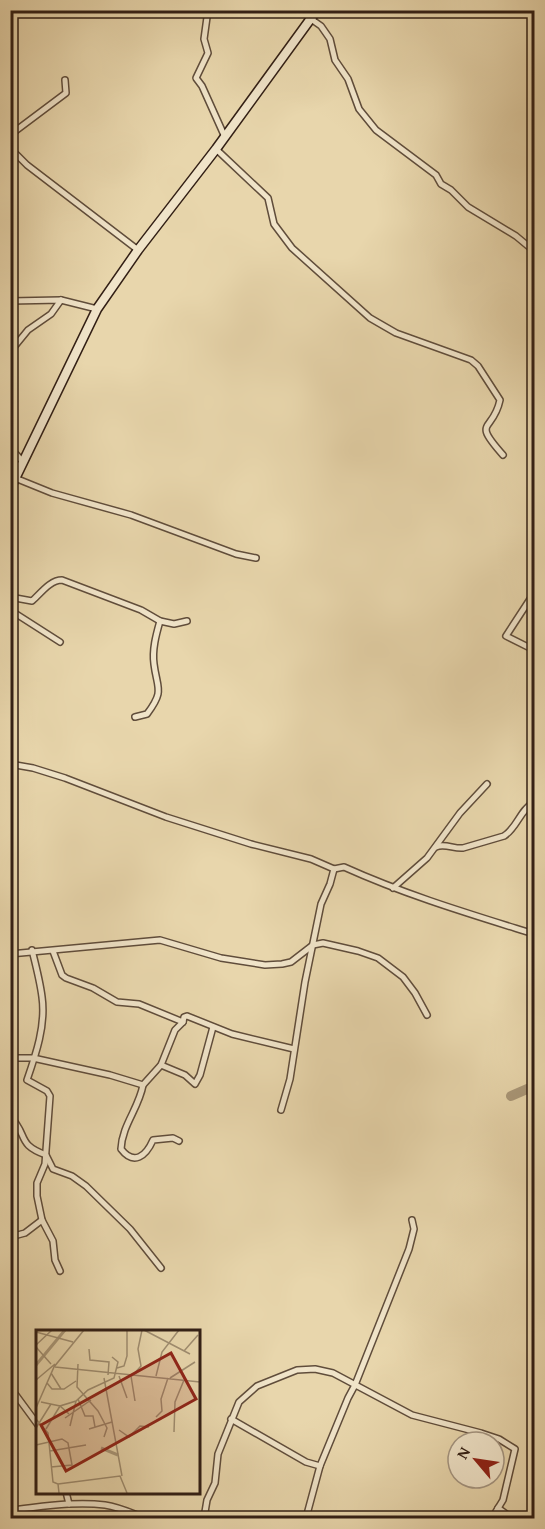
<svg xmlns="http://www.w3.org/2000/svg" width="545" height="1529" font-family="'Gentium Book Plus',serif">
	<rect width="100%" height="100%" fill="#e8d6ac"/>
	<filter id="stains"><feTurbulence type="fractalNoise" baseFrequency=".00333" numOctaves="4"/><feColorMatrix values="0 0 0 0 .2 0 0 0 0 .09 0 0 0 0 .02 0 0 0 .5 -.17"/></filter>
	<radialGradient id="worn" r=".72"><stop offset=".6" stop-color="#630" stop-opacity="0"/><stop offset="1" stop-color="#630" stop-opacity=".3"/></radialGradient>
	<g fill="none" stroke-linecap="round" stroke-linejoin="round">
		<path stroke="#aa9879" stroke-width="10" d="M511 1096 534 1086"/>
		<defs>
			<g id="street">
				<path d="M208 10 204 39 208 53 196 78 202 86 224 135"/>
				<path d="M311 19 321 26 330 39 335 60 348 79 359 109 376 130 436 175 441 184 451 190 468 207 516 236 534 251"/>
				<path d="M10 135 66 93 65 80"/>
				<path d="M10 148 27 165 138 250"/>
				<path d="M216 149 268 198 274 224 292 248 370 318 396 333 471 360 478 366 500 400C493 433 471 419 503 455"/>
				<path d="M10 165 17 156"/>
				<path d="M10 301 61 300 97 309"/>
				<path d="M10 352 28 330 51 314 61 300"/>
				<path d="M10 414 14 452 23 462"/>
				<path d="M15 478 52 493 131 515 236 554 256 558"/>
				<path d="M534 593 506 636 534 650"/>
				<path d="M10 597 32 601C41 593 50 580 62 580L141 610 160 621 174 624 187 621"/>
				<path d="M10 610 60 642"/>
				<path d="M135 717 147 714C165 690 157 689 154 664 152 650 156 635 160 621"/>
				<path d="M10 764 33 768 65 778 166 817 251 844 311 859 334 869 344 867C406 895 470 914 534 934"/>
				<path d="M436 847C444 843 454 849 463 848L504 836C517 828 520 810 534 802"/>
				<path d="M393 888 427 858 460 813 487 784"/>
				<path d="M32 950C36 966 40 981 42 997 46 1025 36 1054 27 1080L47 1091 50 1096 45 1164 37 1183V1196L42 1220 53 1241 55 1260 60 1271"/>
				<path d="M53 951 62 975 66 978 93 988 117 1002 139 1004 183 1022"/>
				<path d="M10 954 160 940 221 958 265 965 282 964 291 962 313 945 323 943 358 951 378 958 403 977 415 993 427 1015"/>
				<path d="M10 1058H33L110 1075 143 1085 161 1065 175 1030 183 1022 184 1017 187 1016 232 1034 294 1049"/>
				<path d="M161 1065 185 1075 195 1084 200 1075 213 1027"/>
				<path d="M143 1085C139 1108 122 1125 121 1149 134 1166 146 1156 153 1140L173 1138 179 1141"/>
				<path d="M281 1110 290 1079 305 982 321 904 330 884 334 869"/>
				<path d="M10 1116C29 1136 16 1144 46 1155L53 1169 72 1176 86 1186 130 1229 161 1268"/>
				<path d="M10 1237 25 1233 42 1220"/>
				<path d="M10 1387 38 1425"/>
				<path d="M231 1419 306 1462 320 1466"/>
				<path d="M66 1492 69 1504"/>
				<path d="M498 1508 512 1518"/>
				<path d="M10 1510C41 1507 74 1501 105 1505 119 1507 132 1513 145 1518"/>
				<path d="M204 1518 207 1500 215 1483 218 1454 239 1402 257 1386 297 1370 315 1369 333 1373 412 1415 481 1433 499 1439 515 1449 503 1500 492 1518"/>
				<path d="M306 1518 320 1466 348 1398 355 1385 409 1249 414 1229 412 1220"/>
			</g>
			<path id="secondary" d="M10 489 97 309 138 250 216 149 317 10"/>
		</defs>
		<use href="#street" stroke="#604d3b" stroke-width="8"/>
		<use href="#secondary" stroke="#321f15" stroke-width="11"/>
		<use href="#street" stroke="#f0e4c9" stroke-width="5"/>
		<use href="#secondary" stroke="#f0e4c9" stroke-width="8"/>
	</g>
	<g transform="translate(36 1330)">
		<rect width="164" height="164" fill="#e8d6ac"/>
		<path fill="none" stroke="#aa9879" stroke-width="3" d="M0 35 29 0M65 118 82 125"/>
		<path fill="none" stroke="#9f8d70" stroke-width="1.5" d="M108 0 154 24M0 2 37 12M0 15 16 0M0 17 15 34M53 19 54 30 73 32 72 45M148 21 162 5M42 34 41 57 62 81 71 98 68 107M19 37 164 52M81 38 88 36 91 26V0M15 43 25 59M83 46 91 68M95 46 99 71M96 46 105 36 102 19 106 0M120 46 126 22 143 0M68 48 86 146M134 48 159 32M0 50 19 34M11 53 16 59H28L40 51M42 69 49 86H57L59 97M5 72 24 76 33 84M0 78 18 37 48 0M120 87 126 81 125 69 132 48M29 88 55 70M0 89 12 103 17 152 22 154 23 163M34 96 40 71M0 98 15 74M10 99 24 76 40 71 52 60 78 48 82 32 76 27M53 99 76 92M83 100 93 107 104 96 113 97M138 102 139 72 148 50M0 115 26 109 32 113 36 135 15 137M14 121 50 115M22 154 84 146 91 163"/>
		<path fill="#8f2418" fill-opacity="0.15" stroke="#8f2418" stroke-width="3" d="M135 23 160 69 30 141 5 95Z"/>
		<rect width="164" height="164" fill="none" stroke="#321f15" stroke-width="3"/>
	</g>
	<rect width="545" height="1529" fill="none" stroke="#e8d6ac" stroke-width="36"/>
	<rect x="12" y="12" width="521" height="1505" fill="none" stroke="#321f15" stroke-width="3"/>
	<rect x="18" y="18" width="509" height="1493" fill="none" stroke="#321f15" stroke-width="1.5"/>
	<g transform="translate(476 1460) rotate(299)"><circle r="28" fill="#f0e4c9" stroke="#a49581" stroke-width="1.5"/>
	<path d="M0-4.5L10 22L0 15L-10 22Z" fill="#8f2418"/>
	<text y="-9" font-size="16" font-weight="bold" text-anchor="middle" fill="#321f15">N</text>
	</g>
	<rect width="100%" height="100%" filter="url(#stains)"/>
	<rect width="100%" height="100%" fill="url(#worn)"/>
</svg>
